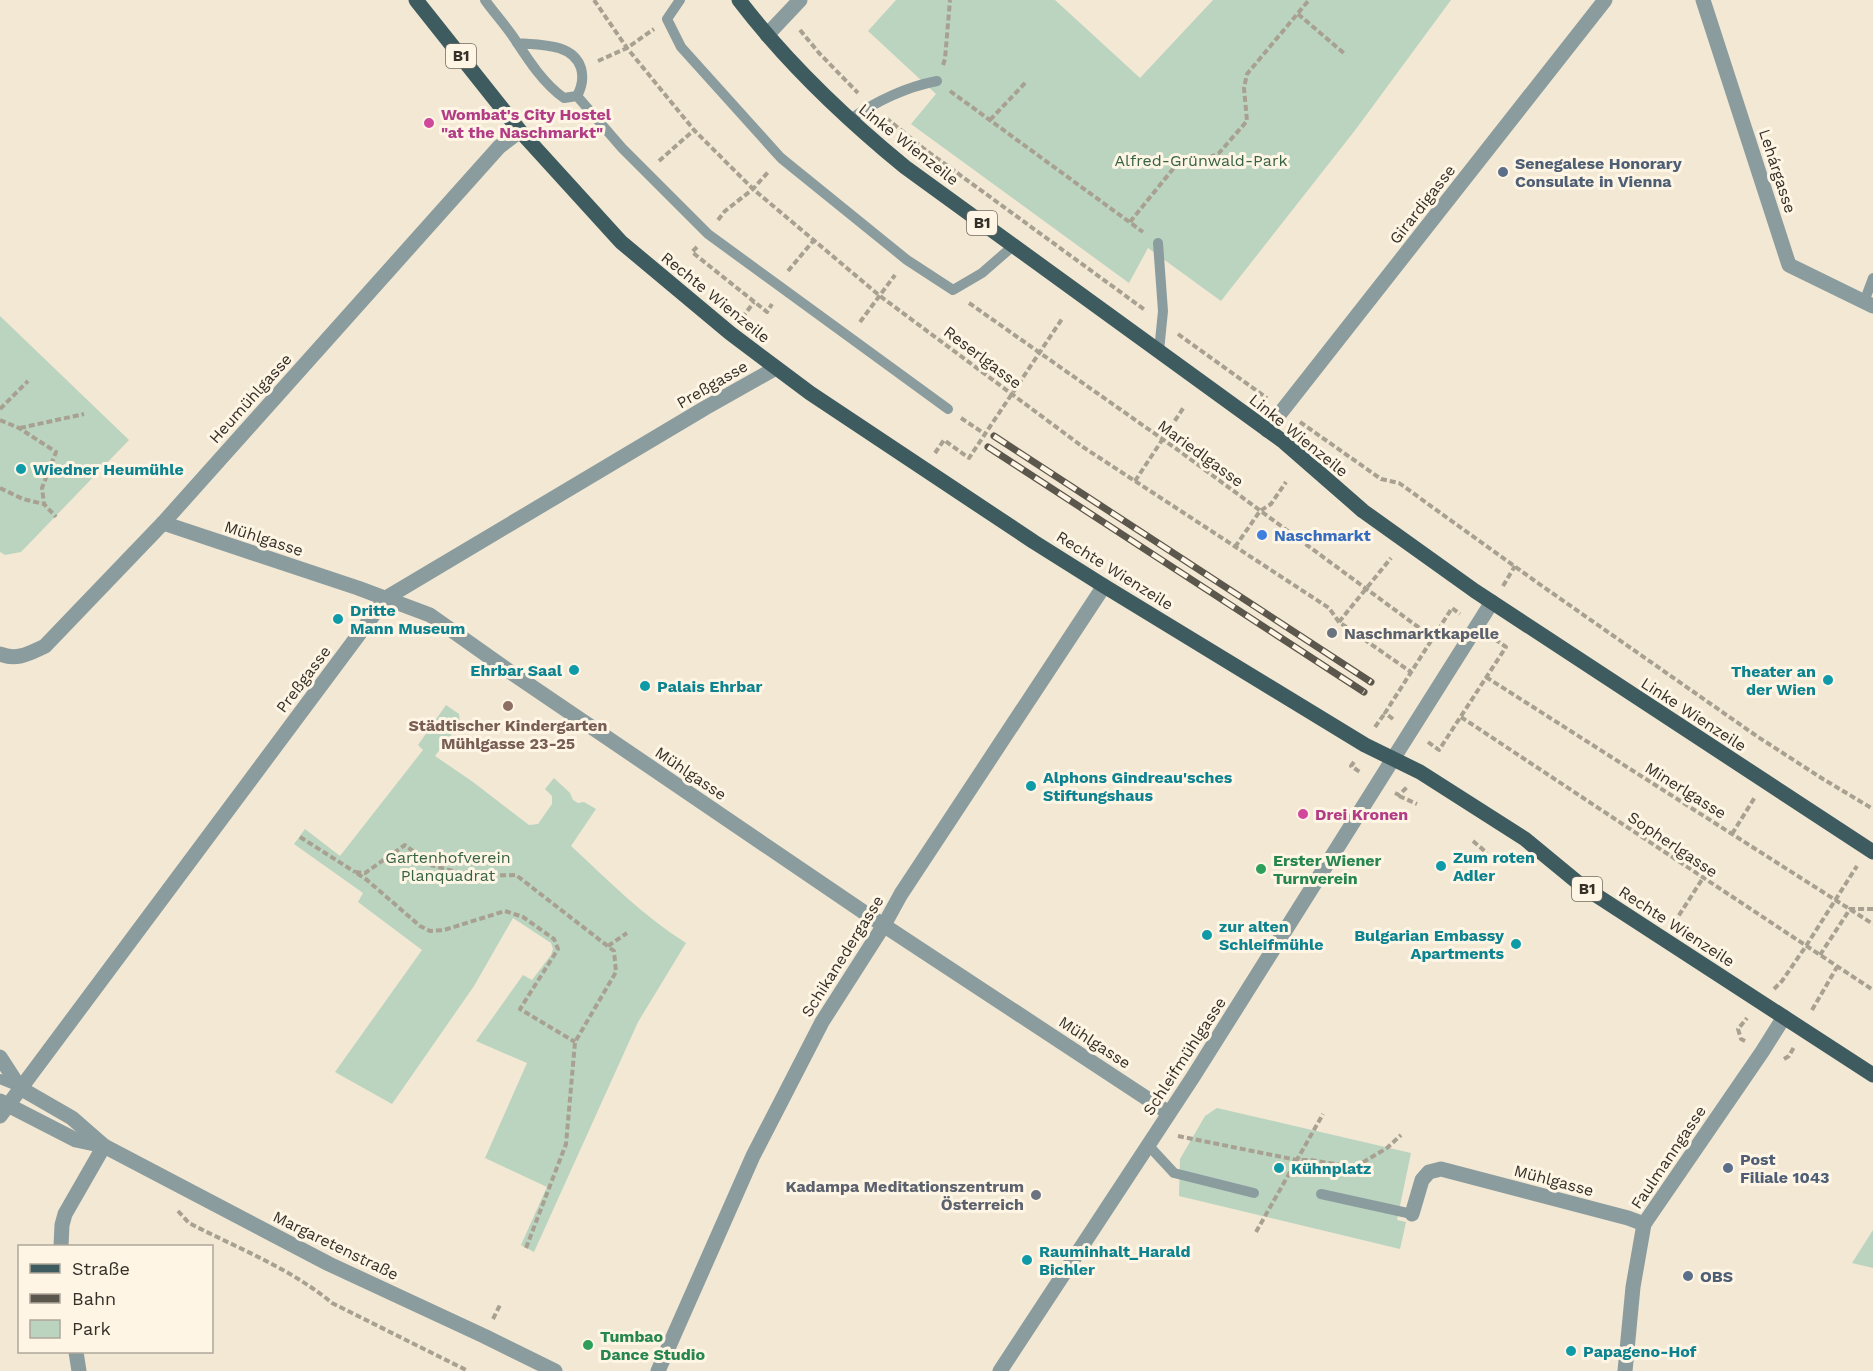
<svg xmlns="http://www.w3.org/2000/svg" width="1873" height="1371" font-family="'Work Sans',sans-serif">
	<rect width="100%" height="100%" fill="#f2e8d3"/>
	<g fill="#bad4c0">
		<path d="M896 0H1055L1140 78 1213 0H1451L1356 129 1221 301 1148 248 1129 283 911 124 936 94 868 31Z"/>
		<path d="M0 316 129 440 21 552 5 555 0 552Z"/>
		<path d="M446 705 459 714 460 723 435 756 473 782 529 825 538 824 552 804V796L545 789 554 778 570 793 573 800 578 803 584 802 596 809 571 846C608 880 643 916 686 943L638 1022 534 1252 521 1245 547 1187 485 1158 527 1063 476 1041 523 975 532 980 551 955 553 949 551 943 513 918 474 986 392 1104 335 1072 422 950 358 902 363 893 294 844 305 829 340 856 423 750 418 745Z"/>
		<path d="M1217 1108 1411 1153 1397 1220 1406 1222 1400 1249 1179 1196 1180 1159 1205 1116Z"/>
		<path d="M1873 1230V1268L1852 1263Z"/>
	</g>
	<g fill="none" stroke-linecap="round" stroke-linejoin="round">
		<g stroke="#a8a191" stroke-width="4" stroke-dasharray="6 3" stroke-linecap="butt">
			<path d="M594 0 627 48 694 130 753 189 880 296 1083 447 1329 608 1339 622 1411 672"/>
			<path d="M1298 14 1346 55"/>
			<path d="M800 30 819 53 858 93"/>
			<path d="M598 61 627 48 654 29"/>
			<path d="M943 65 945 59 950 0"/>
			<path d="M950 91 1143 232"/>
			<path d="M886 118 923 148 1145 310"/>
			<path d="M990 120 1026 82"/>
			<path d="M659 161 694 130"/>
			<path d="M718 220 725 211 753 189 769 171"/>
			<path d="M1130 222 1177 164 1208 158 1219 153 1247 121 1244 88 1247 74 1309 0"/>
			<path d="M697 247 692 252 767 312 772 304"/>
			<path d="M788 271 814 240"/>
			<path d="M969 303 1178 450 1433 638"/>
			<path d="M742 318 754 302"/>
			<path d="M860 322 895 275"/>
			<path d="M1178 334 1267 398"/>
			<path d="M0 409 28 381"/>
			<path d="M961 418 985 434"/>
			<path d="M0 420 19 428 56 452 42 488 44 504 56 517"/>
			<path d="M1300 422 1381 479 1399 483 1535 581 1758 737 1823 779 1873 809"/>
			<path d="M20 428 84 414"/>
			<path d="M935 453 944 440 969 458 1062 319"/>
			<path d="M1135 481 1184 407"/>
			<path d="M0 488 23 499 44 504"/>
			<path d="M1235 547 1260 511 1271 504 1286 482"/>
			<path d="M1503 586 1515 566"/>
			<path d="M1339 622 1391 558"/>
			<path d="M1486 677 1873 924"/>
			<path d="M1461 717 1873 990"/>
			<path d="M1393 719 1385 713 1452 608 1460 614"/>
			<path d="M1375 727 1385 713"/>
			<path d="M1428 742 1439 750 1506 647 1493 638"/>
			<path d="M1354 762 1351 766 1360 772"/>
			<path d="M1395 793 1399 795 1407 787"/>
			<path d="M1399 796 1417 804"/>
			<path d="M1732 834 1755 797"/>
			<path d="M300 837 355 872"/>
			<path d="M1473 841 1487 853"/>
			<path d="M1674 923 1703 878"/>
			<path d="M608 946 627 933"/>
			<path d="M1820 955 1850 909H1873"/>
			<path d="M1774 989 1782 981 1806 946 1857 866"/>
			<path d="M1812 1010 1837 967"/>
			<path d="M1745 1041 1741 1039 1738 1029 1747 1018"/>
			<path d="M1784 1059 1789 1056 1794 1047"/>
			<path d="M1178 1136 1297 1160H1310L1355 1167 1387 1148 1401 1135"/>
			<path d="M178 1211 189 1223C237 1248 290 1268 332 1303L468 1371"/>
			<path d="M1256 1232 1323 1114"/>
			<path d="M526 1248 566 1144 575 1042 616 972 614 951 516 875 471 876 431 865 405 845 365 873 355 872 367 880 420 926 430 931 444 930 505 911 523 917 554 939 558 949 520 1009 575 1042"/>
			<path d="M493 1319 501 1303"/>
		</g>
		<g stroke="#8b9c9e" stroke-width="10">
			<path d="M485 0C495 14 507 27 516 41 529 61 544 84 564 98L577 96C582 87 584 79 581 68 573 43 540 45 517 43"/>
			<path d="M680 0 667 19 681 47 781 158 907 260 953 290 982 273 1013 246"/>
			<path d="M577 96 622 148 708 234 948 409"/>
			<path d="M849 120C875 102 906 87 937 81"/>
			<path d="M1158 243 1163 311 1159 351"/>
			<path d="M1864 302 1873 278"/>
			<path d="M0 1079 20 1087"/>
			<path d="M1148 1145 1174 1173 1254 1193"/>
			<path d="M1321 1194 1412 1214"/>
		</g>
		<g stroke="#8b9c9e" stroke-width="15">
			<path d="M1703 0 1789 265 1873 306"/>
			<path d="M767 35 800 0"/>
			<path d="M1267 430 1605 0"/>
			<path d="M163 523 358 588 430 615 509 671 865 913 1169 1113"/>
			<path d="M0 654C17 661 30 653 45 646L163 523 499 147 520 131"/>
			<path d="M1393 759 1492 602"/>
			<path d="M0 1057 20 1088 72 1118 104 1146 65 1214 62 1225 61 1246"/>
			<path d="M0 1116 386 598 705 408 776 368"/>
			<path d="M1412 1214 1422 1180 1429 1172 1441 1169 1628 1218 1644 1224"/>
			<path d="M76 1352 79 1371"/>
			<path d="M658 1371 753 1156 822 1022 884 925 901 894 1104 586"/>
			<path d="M1625 1371 1633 1287 1644 1224 1762 1052 1784 1017"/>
		</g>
		<g stroke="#8b9c9e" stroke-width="15">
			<path d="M0 1101 76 1140 104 1146 329 1264 484 1336 555 1371"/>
			<path d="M1000 1371 1193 1077 1393 759"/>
		</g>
		<g stroke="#3e5c60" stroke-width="15">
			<path d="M416 0 520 131 621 242 730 333 810 393 1034 542 1104 586 1365 745 1420 772 1525 839 1582 886 1873 1075"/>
			<path d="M739 0C787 63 844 117 905 167L1284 442 1363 511 1475 591 1873 852"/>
		</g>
		<defs>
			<g id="rail">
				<path d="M994 436 1371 682"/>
				<path d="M988 447 1364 692"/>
			</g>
		</defs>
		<use href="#rail" stroke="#5c574c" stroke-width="7"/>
		<use href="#rail" stroke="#fef5e5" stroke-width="4.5" stroke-dasharray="14" stroke-linecap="butt"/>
	</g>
	<g fill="#d1479c" stroke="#fef5e5" stroke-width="2">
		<circle cx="429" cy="123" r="6"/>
		<circle cx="1303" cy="814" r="6"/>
	</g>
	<g fill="#5c6f8a" stroke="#fef5e5" stroke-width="2">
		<circle cx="1503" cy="172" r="6"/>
		<circle cx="1728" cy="1168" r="6"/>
		<circle cx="1688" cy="1276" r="6"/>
	</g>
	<g fill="#0f9aa8" stroke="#fef5e5" stroke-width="2">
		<circle cx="21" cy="469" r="6"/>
		<circle cx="338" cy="619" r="6"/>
		<circle cx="574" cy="670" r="6"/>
		<circle cx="1828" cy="680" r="6"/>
		<circle cx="645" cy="686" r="6"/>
		<circle cx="1031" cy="786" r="6"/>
		<circle cx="1441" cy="866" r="6"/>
		<circle cx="1207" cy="935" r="6"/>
		<circle cx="1516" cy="944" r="6"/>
		<circle cx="1279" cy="1168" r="6"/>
		<circle cx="1027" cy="1260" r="6"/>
		<circle cx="1571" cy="1351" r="6"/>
	</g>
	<circle fill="#3f7fe0" stroke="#fef5e5" stroke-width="2" cx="1262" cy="535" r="6"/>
	<g fill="#6b7280" stroke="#fef5e5" stroke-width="2">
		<circle cx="1332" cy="633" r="6"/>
		<circle cx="1036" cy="1195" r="6"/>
	</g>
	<circle fill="#8d6e63" stroke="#fef5e5" stroke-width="2" cx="508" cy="706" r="6"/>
	<g fill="#2e9e5b" stroke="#fef5e5" stroke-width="2">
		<circle cx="1261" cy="869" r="6"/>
		<circle cx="588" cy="1345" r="6"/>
	</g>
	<g text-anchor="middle" stroke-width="6" stroke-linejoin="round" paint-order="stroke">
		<g fill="#fef5e5" stroke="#716c61" stroke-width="1.5">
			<rect x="446" y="44" width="30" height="24" rx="4.5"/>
			<rect x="967" y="211" width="30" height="24" rx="4.5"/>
			<rect x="1572" y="877" width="30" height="24" rx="4.5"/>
		</g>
		<g font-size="15" font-weight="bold" fill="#353129">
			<text x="461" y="61">B1</text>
			<text x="982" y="228">B1</text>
			<text x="1587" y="894">B1</text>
		</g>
		<g font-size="16" font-weight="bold" fill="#b23c85" stroke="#fef5e5" text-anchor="start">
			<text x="441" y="120">Wombat's City Hostel<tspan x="441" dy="18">"at the Naschmarkt"</tspan></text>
			<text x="1315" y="820">Drei Kronen</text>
		</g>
		<g font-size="16" fill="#353129" stroke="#fef5e5">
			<text transform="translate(909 144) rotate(38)" y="6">Linke Wienzeile</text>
			<text transform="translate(1778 171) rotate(72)" y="6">Lehárgasse</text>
			<text transform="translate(1422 204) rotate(-52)" y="6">Girardigasse</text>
			<text transform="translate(716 297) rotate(39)" y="6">Rechte Wienzeile</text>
			<text transform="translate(983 357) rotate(37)" y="6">Reserlgasse</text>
			<text transform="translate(712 384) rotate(-30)" y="6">Preßgasse</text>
			<text transform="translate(250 398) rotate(-48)" y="6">Heumühlgasse</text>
			<text transform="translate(1299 435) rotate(39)" y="6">Linke Wienzeile</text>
			<text transform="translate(1201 453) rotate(36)" y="6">Mariedlgasse</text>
			<text transform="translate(264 538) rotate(18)" y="6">Mühlgasse</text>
			<text transform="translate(1115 570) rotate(32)" y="6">Rechte Wienzeile</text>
			<text transform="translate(303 679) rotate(-53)" y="6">Preßgasse</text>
			<text transform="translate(1694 714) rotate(33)" y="6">Linke Wienzeile</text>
			<text transform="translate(691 773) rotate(34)" y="6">Mühlgasse</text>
			<text transform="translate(1686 790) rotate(32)" y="6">Minerlgasse</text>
			<text transform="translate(1673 844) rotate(34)" y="6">Sopherlgasse</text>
			<text transform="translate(1677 926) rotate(33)" y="6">Rechte Wienzeile</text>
			<text transform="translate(842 956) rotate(-58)" y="6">Schikanedergasse</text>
			<text transform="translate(1095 1042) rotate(33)" y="6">Mühlgasse</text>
			<text transform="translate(1184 1056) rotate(-57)" y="6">Schleifmühlgasse</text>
			<text transform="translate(1668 1157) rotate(-56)" y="6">Faulmanngasse</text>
			<text transform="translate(1554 1180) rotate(15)" y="6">Mühlgasse</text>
			<text transform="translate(336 1245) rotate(26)" y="6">Margaretenstraße</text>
		</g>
		<g font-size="16" fill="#366344" stroke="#fef5e5">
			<text x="1201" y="166">Alfred-Grünwald-Park</text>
			<text x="448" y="863">Gartenhofverein<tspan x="448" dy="18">Planquadrat</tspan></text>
		</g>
		<g font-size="16" font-weight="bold" fill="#4e5e75" stroke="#fef5e5" text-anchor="start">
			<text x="1515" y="169">Senegalese Honorary<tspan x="1515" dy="18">Consulate in Vienna</tspan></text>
			<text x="1740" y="1165">Post<tspan x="1740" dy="18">Filiale 1043</tspan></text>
			<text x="1700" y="1282">OBS</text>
		</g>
		<g font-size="16" font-weight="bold" fill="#0d838f" stroke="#fef5e5" text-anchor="start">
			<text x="33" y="475">Wiedner Heumühle</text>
			<text x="350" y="616">Dritte<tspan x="350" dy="18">Mann Museum</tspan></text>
			<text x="562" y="676" text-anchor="end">Ehrbar Saal</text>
			<text x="1816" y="677" text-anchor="end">Theater an<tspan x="1816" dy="18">der Wien</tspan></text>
			<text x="657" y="692">Palais Ehrbar</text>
			<text x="1043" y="783">Alphons Gindreau'sches<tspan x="1043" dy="18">Stiftungshaus</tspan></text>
			<text x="1453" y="863">Zum roten<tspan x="1453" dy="18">Adler</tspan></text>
			<text x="1219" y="932">zur alten<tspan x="1219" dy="18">Schleifmühle</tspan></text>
			<text x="1504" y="941" text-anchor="end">Bulgarian Embassy<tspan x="1504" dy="18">Apartments</tspan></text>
			<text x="1291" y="1174">Kühnplatz</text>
			<text x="1039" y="1257">Rauminhalt_Harald<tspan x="1039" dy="18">Bichler</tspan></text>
			<text x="1583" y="1357">Papageno-Hof</text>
		</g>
		<g font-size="16" font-weight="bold" fill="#366cbe" stroke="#fef5e5" text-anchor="start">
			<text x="1274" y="541">Naschmarkt</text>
		</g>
		<g font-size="16" font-weight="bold" fill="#5b616d" stroke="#fef5e5" text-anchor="start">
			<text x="1344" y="639">Naschmarktkapelle</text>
			<text x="1024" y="1192" text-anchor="end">Kadampa Meditationszentrum<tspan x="1024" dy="18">Österreich</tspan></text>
		</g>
		<g font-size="16" font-weight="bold" fill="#785e54" stroke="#fef5e5">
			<text x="508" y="731">Städtischer Kindergarten<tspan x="508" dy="18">Mühlgasse 23-25</tspan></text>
		</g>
		<g font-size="16" font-weight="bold" fill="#27864d" stroke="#fef5e5" text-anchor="start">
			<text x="1273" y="866">Erster Wiener<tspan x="1273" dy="18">Turnverein</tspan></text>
			<text x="600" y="1342">Tumbao<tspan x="600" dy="18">Dance Studio</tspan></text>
		</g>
	</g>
	<rect x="18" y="1245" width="195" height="108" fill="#fef5e5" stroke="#aea79a" stroke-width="1.5"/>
	<rect x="30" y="1264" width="30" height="9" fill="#3e5c60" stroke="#aea79a" stroke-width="1.5"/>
	<text x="72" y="1275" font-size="18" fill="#353129">Straße</text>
	<rect x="30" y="1294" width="30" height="9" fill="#5c574c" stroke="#aea79a" stroke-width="1.5"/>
	<text x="72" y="1305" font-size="18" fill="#353129">Bahn</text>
	<rect x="30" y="1320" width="30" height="18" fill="#bad4c0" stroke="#aea79a" stroke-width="1.5"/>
	<text x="72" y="1335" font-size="18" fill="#353129">Park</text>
</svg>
